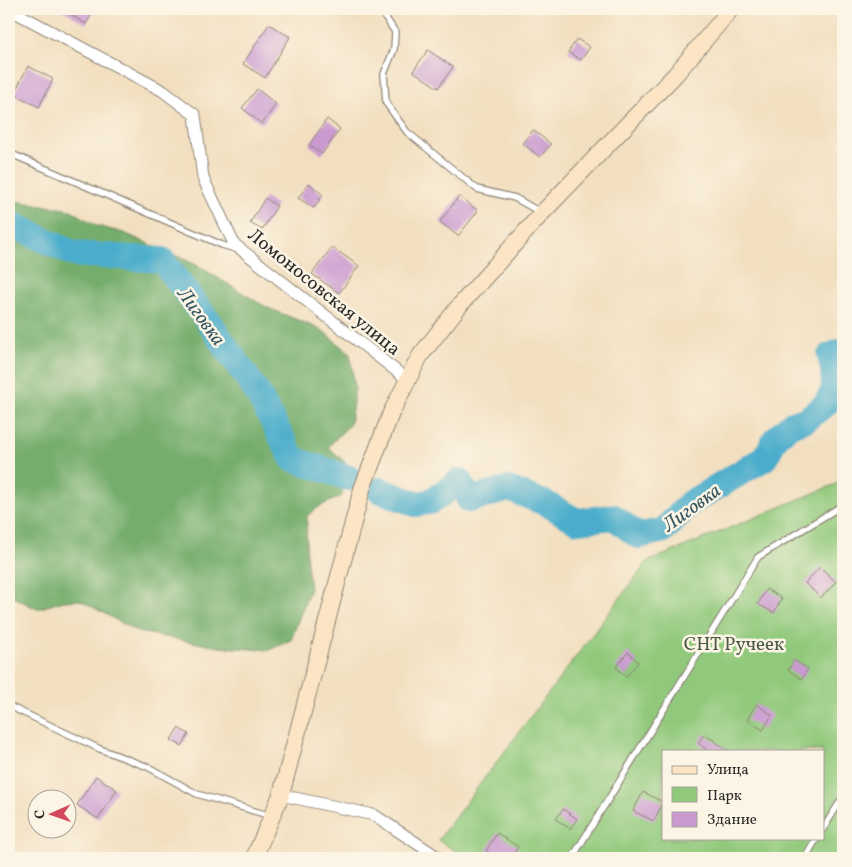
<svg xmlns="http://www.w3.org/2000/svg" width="852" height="867" font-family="Vollkorn,serif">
	<rect width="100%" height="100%" fill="#fcf5e5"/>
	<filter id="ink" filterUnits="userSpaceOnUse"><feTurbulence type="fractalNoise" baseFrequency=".02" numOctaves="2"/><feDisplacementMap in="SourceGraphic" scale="10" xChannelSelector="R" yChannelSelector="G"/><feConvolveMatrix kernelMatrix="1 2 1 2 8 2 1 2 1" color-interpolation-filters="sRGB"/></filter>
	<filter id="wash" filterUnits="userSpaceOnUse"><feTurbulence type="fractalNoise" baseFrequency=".0096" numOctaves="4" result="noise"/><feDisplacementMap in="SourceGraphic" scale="20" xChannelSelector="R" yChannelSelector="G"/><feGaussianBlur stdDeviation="1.12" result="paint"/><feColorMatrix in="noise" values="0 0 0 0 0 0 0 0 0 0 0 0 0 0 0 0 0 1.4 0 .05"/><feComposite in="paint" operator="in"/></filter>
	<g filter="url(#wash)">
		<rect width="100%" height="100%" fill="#f2dfc0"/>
		<path fill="#91c97c" stroke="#5e7a54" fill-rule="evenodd" d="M843 481V858H466L438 840 647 562ZM663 751H823V838H663Z"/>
		<path fill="#74ad6c" stroke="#506c4c" d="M9 200 71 210 97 226 124 233 195 264 266 307 322 330 350 354 355 388 350 424 328 447 345 462 342 496 320 506 307 516 306 553 310 589 291 640 269 650 219 647 138 632 80 600 64 601 37 609 9 595Z"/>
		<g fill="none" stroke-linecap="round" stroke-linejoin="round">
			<g stroke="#4cadcb" stroke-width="26">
				<path d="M9 223 74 254 162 260 206 318 257 392 293 459 349 478"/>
				<path d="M379 490 416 504 430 502 460 481 469 500 509 489 545 503 577 521 614 517 638 536 664 530 690 503 765 458 776 438 790 425 807 419 825 405 834 390 833 369 830 356 839 352 843 354"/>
			</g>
		</g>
		<g id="blocks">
			<g fill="#c999d0">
				<path d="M61 9H95L86 24Z"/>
				<path d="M269 24 290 37 265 78 243 64Z"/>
				<path d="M577 39 590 47 581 60 568 52Z"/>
				<path d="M428 50 453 67 438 88 413 71Z"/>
				<path d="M28 66 53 79 39 107 14 94Z"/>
				<path d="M257 89 276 104 262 124 242 108Z"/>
				<path d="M327 119 340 129 322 154 309 145Z"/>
				<path d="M533 130 551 144 540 157 523 144Z"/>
				<path d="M309 183 323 195 314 208 298 198Z"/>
				<path d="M459 196 478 211 458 236 440 222Z"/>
				<path d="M265 198 277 206 262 230 250 223Z"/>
				<path d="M332 247 359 266 339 293 312 274Z"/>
				<path d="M820 567 836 582 821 598 805 583Z"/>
				<path d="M766 589 782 598 774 613 758 604Z"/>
				<path d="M628 652 638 662 626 677 616 667Z"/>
				<path d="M794 660 808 669 802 679 788 670Z"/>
				<path d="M756 704 772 715 763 730 747 720Z"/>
				<path d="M178 728 189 734 182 746 171 740Z"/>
				<path d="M704 734 729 751H708L698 743Z"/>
				<path d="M96 776 117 790 98 819 77 805Z"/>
				<path d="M643 792 663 802 654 821 633 811Z"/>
				<path d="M563 809 577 819 570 829 556 819Z"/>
				<path d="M497 833 518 847 511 858H497L486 851Z"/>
			</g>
		</g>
	</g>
	<g filter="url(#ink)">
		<use href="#blocks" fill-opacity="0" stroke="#8e8576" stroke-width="1"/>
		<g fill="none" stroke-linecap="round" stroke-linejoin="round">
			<defs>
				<g id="service">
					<path d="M380 9 395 32 394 49 384 74 386 103 407 132 477 189 515 198 540 212"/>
					<path d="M9 153 222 245 236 249"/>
					<path d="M9 706 100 749 148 767 197 794 271 816"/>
					<path d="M823 829 843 797"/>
					<path d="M572 858 758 557 843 505"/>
					<path d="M805 858 817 838"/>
				</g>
				<g id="minor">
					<path d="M9 9 163 91 195 115 203 178 234 244 408 380"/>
					<path d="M281 795 374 815 439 858"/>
				</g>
				<path id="secondary" d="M254 858 281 795 362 489 391 413 420 356 460 305 543 212 675 75 731 9"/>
			</defs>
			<use href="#service" stroke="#8e8576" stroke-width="8"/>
			<use href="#minor" stroke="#8e8576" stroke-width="13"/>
			<use href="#secondary" stroke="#8e8576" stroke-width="18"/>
			<use href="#service" stroke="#fff" stroke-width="5.5"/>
			<use href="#minor" stroke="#fff" stroke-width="11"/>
			<use href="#secondary" stroke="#fce5c4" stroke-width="16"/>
		</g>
	</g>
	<g text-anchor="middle" stroke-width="5" stroke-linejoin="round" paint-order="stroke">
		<g font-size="19" fill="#2b2b2b" stroke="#fcf5e5">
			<text transform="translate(325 291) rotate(39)" y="7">Ломоносовская улица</text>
		</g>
		<g font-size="19" fill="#4a5a43" stroke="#fcf5e5">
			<text x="734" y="650">СНТ Ручеек</text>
		</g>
		<g font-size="20" font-style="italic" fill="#375863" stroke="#fcf5e5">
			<text transform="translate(202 316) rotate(54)" y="7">Лиговка</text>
			<text transform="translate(691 507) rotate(-36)" y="7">Лиговка</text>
		</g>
	</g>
	<rect width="852" height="867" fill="none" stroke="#fcf5e5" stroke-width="30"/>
	<rect x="662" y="750" width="162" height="90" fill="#fcf5e5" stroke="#a8a49b"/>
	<rect x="672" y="766" width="25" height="8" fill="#fce5c4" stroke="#a8a49b"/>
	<text x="707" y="774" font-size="15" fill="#2b2b2b">Улица</text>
	<rect x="672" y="787" width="25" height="15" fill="#91c97c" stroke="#a8a49b"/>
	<text x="707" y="800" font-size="15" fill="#2b2b2b">Парк</text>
	<rect x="672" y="812" width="25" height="15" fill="#c999d0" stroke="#a8a49b"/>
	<text x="707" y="824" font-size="15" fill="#2b2b2b">Здание</text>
	<g transform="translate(52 814) rotate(268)"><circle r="24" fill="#fcf5e5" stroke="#a8a49b"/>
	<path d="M0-4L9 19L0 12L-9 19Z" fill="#d1495b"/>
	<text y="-8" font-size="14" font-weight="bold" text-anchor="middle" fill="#2b2b2b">С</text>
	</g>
</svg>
